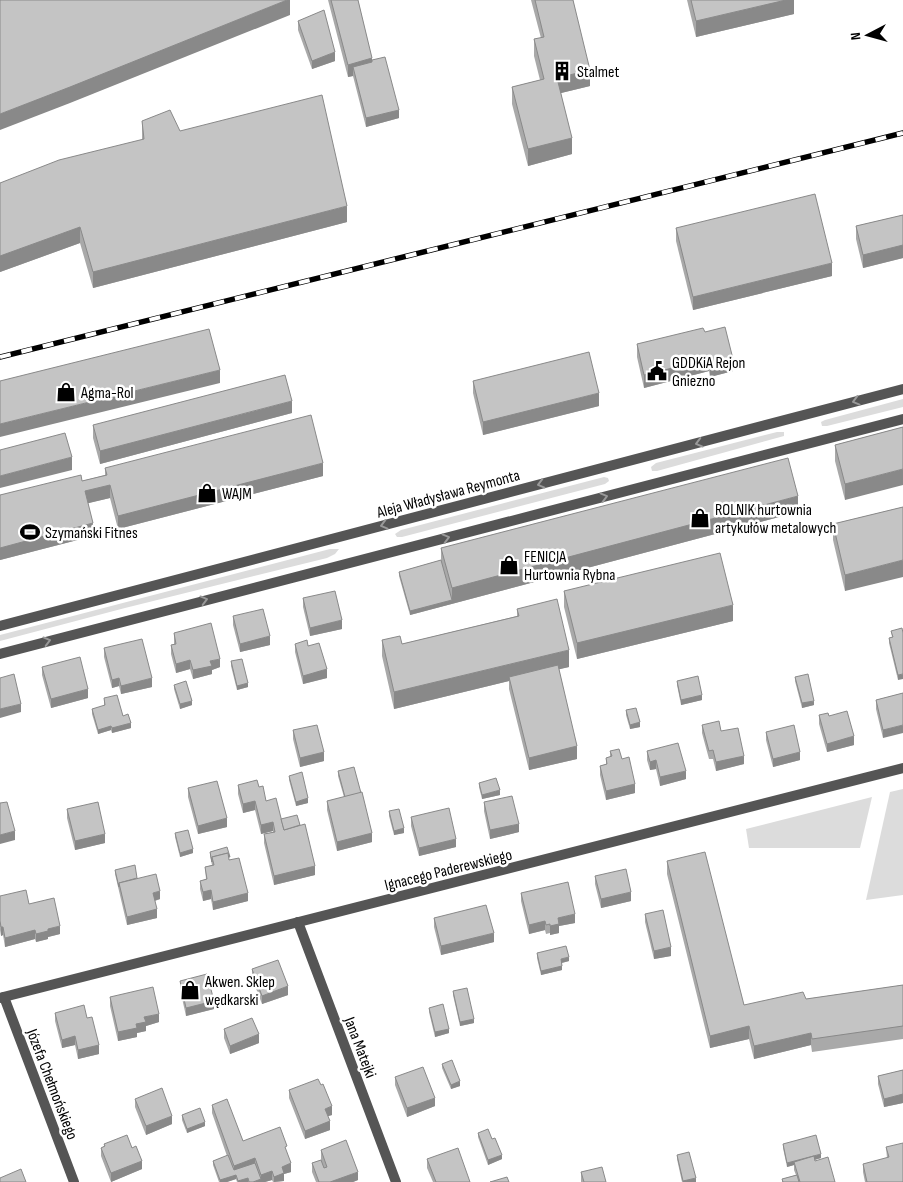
<svg xmlns="http://www.w3.org/2000/svg" width="903" height="1182" font-family="'Sofia Sans Condensed',sans-serif">
	<rect width="100%" height="100%" fill="#fff"/>
	<g fill="#dcdcdc">
		<path d="M903 399V407L827 426H822L821 422 825 420Z"/>
		<path d="M777 432H784V436L657 471H652L651 467 656 463Z"/>
		<path d="M604 477 608 478 609 481 605 484 402 537H397L395 534 401 530Z"/>
		<path d="M330 549H339L335 554 327 558 125 608 0 641V635Z"/>
		<path d="M903 789V895L866 900 890 792Z"/>
		<path d="M872 797 860 848H749L746 829Z"/>
	</g>
	<g fill="none" stroke-linecap="round" stroke-linejoin="round">
		<g stroke="#555" stroke-width="10">
			<path d="M298 922 396 1182"/>
			<path d="M4 997 74 1182"/>
			<path d="M0 998 903 768"/>
		</g>
		<g stroke="#555" stroke-width="10">
			<path d="M0 626 903 389"/>
			<path d="M0 654 903 419"/>
		</g>
		<defs>
			<path id="rail" d="M0 357 903 133"/>
		</defs>
		<use href="#rail" stroke="#000" stroke-width="5.5"/>
		<use href="#rail" stroke="#fff" stroke-width="4" stroke-dasharray="11" stroke-linecap="butt"/>
	</g>
	<g fill="#a9a9a9">
		<path d="M328 0H358L372 60 399 118 366 127 353 76 348 77Z"/>
		<path d="M531 0H573L590 86 561 93 572 154 528 166 512 104V87L540 80 534 56V39L541 38Z"/>
		<path d="M687 0H794V14L696 37Z"/>
		<path d="M298 21 335 61 312 69 298 30Z"/>
		<path d="M142 121 180 131 347 222 93 288 80 243 0 272V183L142 140Z"/>
		<path d="M903 215V258L863 268 856 239V226Z"/>
		<path d="M676 228 832 276 693 310 676 241Z"/>
		<path d="M705 332 733 371 710 377 709 371 644 388 637 357V344Z"/>
		<path d="M473 381 599 406 483 435 473 393Z"/>
		<path d="M292 413 100 464 93 438V425Z"/>
		<path d="M903 427 845 500 835 461V445Z"/>
		<path d="M105 468 323 476 118 529 110 498 88 503 93 536 0 560V495L82 481 105 475Z"/>
		<path d="M903 507 845 591 833 540V524Z"/>
		<path d="M798 512 410 615 399 576V572L441 560V548Z"/>
		<path d="M564 591 733 621 577 659 564 607Z"/>
		<path d="M303 598 342 629 310 636 303 607Z"/>
		<path d="M517 609 569 667 559 669 577 759 529 770 509 689V681L394 709 382 656V640L402 644 517 616Z"/>
		<path d="M233 616 270 645 240 652 233 625Z"/>
		<path d="M891 631 903 633 898 680 889 643V638L892 637Z"/>
		<path d="M174 633 220 667 212 670V674L193 679 190 669 176 673 171 654V645L174 644Z"/>
		<path d="M295 644 308 646 327 678 303 684 295 652Z"/>
		<path d="M104 648 152 687 121 694 119 686 112 688 104 657Z"/>
		<path d="M231 661 248 687 237 690 231 666Z"/>
		<path d="M42 667 88 698 51 708 42 675Z"/>
		<path d="M795 677 814 705 802 708 795 681Z"/>
		<path d="M677 681 702 700 681 705 677 685Z"/>
		<path d="M174 685 192 705 180 709 174 689Z"/>
		<path d="M903 693 883 738 876 709V700Z"/>
		<path d="M104 698 123 716 131 728 112 733 111 730 98 734 92 714V709L104 706Z"/>
		<path d="M626 710 640 727 630 729 626 715Z"/>
		<path d="M819 715 829 716 854 745 827 752 819 724Z"/>
		<path d="M702 725 721 731 744 764 716 771 713 759H709L702 733Z"/>
		<path d="M293 730 324 761 300 767 293 739Z"/>
		<path d="M766 732 800 760 773 767 766 740Z"/>
		<path d="M610 751 622 759 635 793 606 800 600 775V766L606 764V758L610 757Z"/>
		<path d="M647 751 686 779 660 786 656 769 650 770 647 760Z"/>
		<path d="M338 771 372 842 337 851 327 810V801L344 797 338 776Z"/>
		<path d="M289 776 308 803 296 806 289 780Z"/>
		<path d="M479 783 500 795 482 799 479 787Z"/>
		<path d="M238 785 259 787 266 801 281 819 300 825 315 875 274 885 264 843V834L273 832V831L261 834 255 810 243 813 238 794Z"/>
		<path d="M188 788 227 827 198 834 188 797Z"/>
		<path d="M484 802 519 832 490 839 484 811Z"/>
		<path d="M67 809 105 843 75 850 67 818Z"/>
		<path d="M389 811 404 833 394 835 389 816Z"/>
		<path d="M411 817 456 847 419 856 411 826Z"/>
		<path d="M175 833 193 853 180 857 175 837Z"/>
		<path d="M210 852 230 860 248 901 213 910 211 899 203 901 200 889V881L206 879 205 867 212 865 210 856Z"/>
		<path d="M667 861 744 1005 806 999 903 985V1039L812 1052 811 1045 754 1059 749 1039 710 1048 667 874Z"/>
		<path d="M115 870 137 879 160 899 155 901 157 918 127 925 115 874Z"/>
		<path d="M595 876 631 901 601 908 595 884Z"/>
		<path d="M521 893 575 923 559 926V933L550 935V933L546 934 545 930 529 934 521 901Z"/>
		<path d="M0 896 29 904 60 934 48 937V939L36 942 35 939 5 947 3 935 1 936 0 930Z"/>
		<path d="M645 914 671 956 654 959 645 922Z"/>
		<path d="M434 918 494 942 441 955 434 927Z"/>
		<path d="M537 953 569 961 562 963V970L541 975 537 958Z"/>
		<path d="M252 969 288 995 262 1004 252 978Z"/>
		<path d="M180 981 214 1009 186 1016 180 989Z"/>
		<path d="M453 991 474 1023 460 1026 453 995Z"/>
		<path d="M110 997 159 1022 146 1026V1031L137 1033V1037L118 1041 110 1006Z"/>
		<path d="M429 1008 449 1033 435 1037 429 1012Z"/>
		<path d="M55 1013 87 1018 99 1054 78 1059 75 1045 62 1048 55 1021Z"/>
		<path d="M224 1029 259 1043 230 1054 224 1038Z"/>
		<path d="M442 1064 460 1086 451 1089 442 1068Z"/>
		<path d="M903 1070V1103L884 1107 878 1084V1076Z"/>
		<path d="M395 1077 435 1106 407 1117 395 1085Z"/>
		<path d="M289 1090 332 1115 328 1116 330 1130 305 1139 289 1098Z"/>
		<path d="M135 1099 172 1124 146 1135 135 1107Z"/>
		<path d="M212 1105 243 1141 287 1154 291 1172 284 1174V1181L273 1182 272 1180 265 1182H237L236 1179 227 1182H219L213 1165V1161L227 1156 212 1113Z"/>
		<path d="M182 1115 205 1126 187 1133 182 1120Z"/>
		<path d="M478 1133 492 1139 502 1159 488 1165 478 1137Z"/>
		<path d="M104 1144 132 1148 142 1169 111 1182 101 1156V1148L104 1146Z"/>
		<path d="M783 1144 821 1158 815 1160V1161L835 1182H782V1179L796 1175 794 1170V1165L787 1167 783 1148Z"/>
		<path d="M886 1147 903 1182H865L863 1172V1164L887 1158Z"/>
		<path d="M321 1150 358 1180 353 1182H316L312 1172V1163L321 1160Z"/>
		<path d="M677 1155 696 1182H682L677 1159Z"/>
		<path d="M427 1159 470 1182H433L427 1168Z"/>
		<path d="M581 1172 606 1182H581Z"/>
	</g>
	<g fill="#898989">
		<path d="M287 0H290V15L70 103 0 130V114Z"/>
		<path d="M786 0H794V14L696 37V21Z"/>
		<path d="M335 52V61L312 69V61Z"/>
		<path d="M372 58V71L353 67V76L348 77V65Z"/>
		<path d="M590 70V86L557 94V78Z"/>
		<path d="M399 110V118L366 127V118Z"/>
		<path d="M572 138V154L528 166V149Z"/>
		<path d="M347 206V222L93 288V272Z"/>
		<path d="M80 227V243L0 272V256Z"/>
		<path d="M903 245V258L863 268V255Z"/>
		<path d="M832 263V276L693 310V297Z"/>
		<path d="M709 359V371L644 388V375Z"/>
		<path d="M733 359V371L710 377V364Z"/>
		<path d="M220 370V383L0 437V424Z"/>
		<path d="M599 393V406L483 435V422Z"/>
		<path d="M292 401V413L100 464V451Z"/>
		<path d="M72 457V470L0 488V476Z"/>
		<path d="M323 463V476L118 529V516Z"/>
		<path d="M903 469V485L845 500V484Z"/>
		<path d="M110 485V498L85 504V491Z"/>
		<path d="M798 496V512L410 615V611L452 600V588Z"/>
		<path d="M93 523V536L0 560V548Z"/>
		<path d="M903 560V577L845 591V575Z"/>
		<path d="M733 605V621L577 659V643Z"/>
		<path d="M342 620V629L310 636V628Z"/>
		<path d="M270 636V645L240 652V644Z"/>
		<path d="M569 650V667L510 681 509 677V681L394 709V692Z"/>
		<path d="M220 659V667L212 670V674L193 679V670L210 661Z"/>
		<path d="M190 660V669L176 673V664Z"/>
		<path d="M327 669V678L303 684V676Z"/>
		<path d="M903 674V679L898 680V675Z"/>
		<path d="M119 678V686L112 688V680Z"/>
		<path d="M152 678V687L121 694V686Z"/>
		<path d="M248 683V687L237 690V686Z"/>
		<path d="M88 689V698L51 708V699Z"/>
		<path d="M702 695V700L681 705V700Z"/>
		<path d="M192 701V705L180 709V704Z"/>
		<path d="M814 701V705L802 708V703Z"/>
		<path d="M21 704V712L0 718V709Z"/>
		<path d="M640 722V727L630 729V725Z"/>
		<path d="M131 723V728L112 733V728Z"/>
		<path d="M903 725V733L883 738V730Z"/>
		<path d="M111 726V730L98 734V730Z"/>
		<path d="M854 736V745L827 752V744Z"/>
		<path d="M577 746V759L529 770V758Z"/>
		<path d="M324 752V761L300 767V758Z"/>
		<path d="M800 752V760L773 767V759Z"/>
		<path d="M744 756V764L716 771V762Z"/>
		<path d="M656 760V769L650 770V762Z"/>
		<path d="M686 771V779L660 786V777Z"/>
		<path d="M635 784V793L606 800V791Z"/>
		<path d="M500 790V795L482 799V795Z"/>
		<path d="M308 798V803L296 806V802Z"/>
		<path d="M255 801V810L243 813V804Z"/>
		<path d="M227 818V827L198 834V826Z"/>
		<path d="M273 822V831L261 834V825Z"/>
		<path d="M519 824V832L490 839V830Z"/>
		<path d="M404 828V833L394 835V831Z"/>
		<path d="M15 831V840L0 844V835Z"/>
		<path d="M372 833V842L337 851V842Z"/>
		<path d="M105 834V843L75 850V841Z"/>
		<path d="M456 839V847L419 856V848Z"/>
		<path d="M193 849V853L180 857V853Z"/>
		<path d="M315 866V875L274 885V876Z"/>
		<path d="M211 890V899L203 901V892Z"/>
		<path d="M160 891V899L153 901V893Z"/>
		<path d="M631 892V901L601 908V899Z"/>
		<path d="M248 893V901L213 910V902Z"/>
		<path d="M157 909V918L127 925V917Z"/>
		<path d="M575 914V923L559 926V933L550 935V926L558 918Z"/>
		<path d="M545 921V930L529 934V925Z"/>
		<path d="M60 926V934L48 937V939L36 942V934L48 929Z"/>
		<path d="M1 927H3V935L1 936Z"/>
		<path d="M35 930V939L5 947V938Z"/>
		<path d="M494 933V942L441 955V946Z"/>
		<path d="M671 947V956L654 959V951Z"/>
		<path d="M569 957V961L561 963V959Z"/>
		<path d="M562 966V970L541 975V971Z"/>
		<path d="M288 986V995L262 1004V996Z"/>
		<path d="M214 1001V1009L186 1016V1008Z"/>
		<path d="M159 1014V1022L146 1026V1031L137 1033V1037L118 1041V1032L136 1024 144 1017Z"/>
		<path d="M474 1019V1023L460 1026V1022Z"/>
		<path d="M749 1026V1039L710 1048V1036Z"/>
		<path d="M449 1029V1033L435 1037V1032Z"/>
		<path d="M811 1033V1045L754 1059V1046Z"/>
		<path d="M259 1034V1043L230 1054V1046Z"/>
		<path d="M75 1036V1045L62 1048V1040Z"/>
		<path d="M99 1045V1054L78 1059V1050Z"/>
		<path d="M460 1081V1086L451 1089V1085Z"/>
		<path d="M903 1094V1103L884 1107V1099Z"/>
		<path d="M435 1098V1106L407 1117V1108Z"/>
		<path d="M332 1106V1115L325 1117V1109Z"/>
		<path d="M172 1116V1124L146 1135V1126Z"/>
		<path d="M330 1121V1130L305 1139V1131Z"/>
		<path d="M205 1122V1126L187 1133V1129Z"/>
		<path d="M821 1154V1158L795 1165 794 1162V1165L787 1167V1163Z"/>
		<path d="M502 1155V1159L488 1165V1160Z"/>
		<path d="M255 1158V1167L234 1175V1166Z"/>
		<path d="M142 1161V1169L111 1182V1173Z"/>
		<path d="M291 1163V1172L284 1174V1181L274 1182V1177L282 1167Z"/>
		<path d="M272 1171V1180L265 1182H253L261 1179V1175Z"/>
		<path d="M358 1172V1180L353 1182H330Z"/>
		<path d="M236 1175V1179L227 1182H220V1180Z"/>
		<path d="M248 1178V1182H238V1181Z"/>
		<path d="M696 1178V1182H683V1181Z"/>
	</g>
	<g fill="#c4c4c4" stroke="#898989">
		<path d="M0 0H287L70 87 0 114Z"/>
		<path d="M331 0H358L372 58 348 65Z"/>
		<path d="M535 0H573L590 70 557 78 572 138 528 149 512 87 544 79 534 39 544 37Z"/>
		<path d="M691 0H786L696 21Z"/>
		<path d="M324 10 335 52 312 61 298 21Z"/>
		<path d="M385 57 399 110 366 118 353 67 372 62V60Z"/>
		<path d="M322 95 347 206 93 272 80 227 0 256V183L59 160 144 139 142 121 170 110 180 131Z"/>
		<path d="M815 194 832 263 693 297 676 228Z"/>
		<path d="M903 215V245L863 255 856 226Z"/>
		<path d="M725 327 733 359 710 364 709 359 644 375 637 344 703 328 705 332Z"/>
		<path d="M209 329 220 370 0 424V381Z"/>
		<path d="M589 352 599 393 483 422 473 381Z"/>
		<path d="M285 375 292 401 100 451 93 425Z"/>
		<path d="M311 415 323 463 118 516 110 485 85 491 93 523 0 548V495L81 475 82 481 107 475 105 468Z"/>
		<path d="M903 427V469L845 484 835 445Z"/>
		<path d="M65 433 72 457 0 476V450Z"/>
		<path d="M788 458 798 496 452 588 441 548Z"/>
		<path d="M903 507V560L845 575 833 524Z"/>
		<path d="M720 553 733 605 577 643 564 591Z"/>
		<path d="M441 560 452 600 410 611 399 572Z"/>
		<path d="M335 591 342 620 310 628 303 598Z"/>
		<path d="M557 599 569 650 394 692 382 640 400 636 402 644 519 616 517 609Z"/>
		<path d="M263 609 270 636 240 644 233 616Z"/>
		<path d="M211 623 220 659 210 661 212 666 193 670 190 660 176 664 171 645 176 644 174 633Z"/>
		<path d="M902 628 903 633V674L898 675 889 638 893 637 891 631Z"/>
		<path d="M142 639 152 678 121 686 119 678 112 680 104 648Z"/>
		<path d="M307 640 308 646 319 643 327 669 303 676 295 644Z"/>
		<path d="M80 657 88 689 51 699 42 667Z"/>
		<path d="M242 659 248 683 237 686 231 661Z"/>
		<path d="M558 665 577 746 529 758 509 677Z"/>
		<path d="M14 674 21 704 0 709V678Z"/>
		<path d="M808 674 814 701 802 703 795 677Z"/>
		<path d="M698 676 702 695 681 700 677 681Z"/>
		<path d="M186 681 192 701 180 704 174 685Z"/>
		<path d="M903 693V725L883 730 876 700Z"/>
		<path d="M117 695 123 716 128 714 131 723 112 728 111 726 98 730 92 709 105 705 104 698Z"/>
		<path d="M636 708 640 722 630 725 626 710Z"/>
		<path d="M847 711 854 736 827 744 819 715 828 713 829 716Z"/>
		<path d="M719 721 721 731 738 728 744 756 716 762 713 750 709 751 702 725Z"/>
		<path d="M317 725 324 752 300 758 293 730Z"/>
		<path d="M794 725 800 752 773 759 766 732Z"/>
		<path d="M678 743 686 771 660 777 656 760 650 762 647 751Z"/>
		<path d="M619 749 622 759 629 757 635 784 606 791 600 766 607 764 606 758 612 756 610 751Z"/>
		<path d="M354 767 361 793 345 797 338 771Z"/>
		<path d="M302 772 308 798 296 802 289 776Z"/>
		<path d="M496 778 500 790 482 795 479 783Z"/>
		<path d="M257 780 259 787 263 786 266 801 276 798 284 830 305 824 315 866 274 876 264 834 275 832 273 822 261 825 255 801 243 804 238 785Z"/>
		<path d="M217 781 227 818 198 826 188 788Z"/>
		<path d="M362 792 372 833 337 842 327 801Z"/>
		<path d="M512 796 519 824 490 830 484 802Z"/>
		<path d="M7 802 15 831 0 835V803Z"/>
		<path d="M98 802 105 834 75 841 67 809Z"/>
		<path d="M449 808 456 839 419 848 411 817Z"/>
		<path d="M399 809 404 828 394 831 389 811Z"/>
		<path d="M297 815 300 825 284 830 281 819Z"/>
		<path d="M188 830 193 849 180 853 175 833Z"/>
		<path d="M227 847 230 857H229L228 853 212 857V862L210 852Z"/>
		<path d="M705 852 744 1005 803 992 806 999 903 985V1026L812 1039 811 1033 754 1046 749 1026 710 1036 667 861Z"/>
		<path d="M228 853 229 860 239 858 248 893 213 902 211 890 203 892 200 881 207 879 205 867 214 865 212 857Z"/>
		<path d="M135 865 137 878 119 883V887L115 870Z"/>
		<path d="M626 869 631 892 601 899 595 876Z"/>
		<path d="M156 874 160 891 153 893 157 909 127 917 119 883Z"/>
		<path d="M568 882 575 914 558 918 559 924 550 926V924L546 925 545 921 529 925 521 893Z"/>
		<path d="M26 890 29 904 54 898 60 926 48 929V931L36 934 35 930 5 938 3 927H1L0 921V896Z"/>
		<path d="M486 905 494 933 441 946 434 918Z"/>
		<path d="M663 910 671 947 654 951 645 914Z"/>
		<path d="M566 946 569 957 561 959 562 966 541 971 537 953Z"/>
		<path d="M278 960 288 986 262 996 252 969Z"/>
		<path d="M207 974 214 1001 186 1008 180 981Z"/>
		<path d="M153 987 159 1014 144 1017 146 1022 136 1024 137 1028 118 1032 110 997Z"/>
		<path d="M467 988 474 1019 460 1022 453 991Z"/>
		<path d="M443 1004 449 1029 435 1032 429 1008Z"/>
		<path d="M84 1005 87 1018 92 1017 99 1045 78 1050 75 1036 62 1040 55 1013Z"/>
		<path d="M252 1018 259 1034 230 1046 224 1029Z"/>
		<path d="M452 1060 460 1081 451 1085 442 1064Z"/>
		<path d="M423 1067 435 1098 407 1108 395 1077Z"/>
		<path d="M903 1070V1094L884 1099 878 1076Z"/>
		<path d="M318 1079 321 1085 323 1084 332 1106 325 1109 330 1121 305 1131 289 1090Z"/>
		<path d="M162 1088 172 1116 146 1126 135 1099Z"/>
		<path d="M227 1099 243 1141 280 1127 287 1146 285 1147 291 1163 282 1167 284 1173 274 1177 272 1171 261 1175 255 1158 234 1166 212 1105Z"/>
		<path d="M200 1108 205 1122 187 1129 182 1115Z"/>
		<path d="M488 1129 492 1139 495 1138 502 1155 488 1160 478 1133Z"/>
		<path d="M127 1135 132 1148 136 1146 142 1161 111 1173 101 1148 105 1146 104 1144Z"/>
		<path d="M816 1135 821 1154 787 1163 783 1144Z"/>
		<path d="M346 1140 358 1172 330 1182H319L312 1163 321 1160 324 1168 327 1167 321 1150Z"/>
		<path d="M903 1143V1182H867L863 1164 889 1157 886 1147Z"/>
		<path d="M458 1148 470 1182H436L427 1159Z"/>
		<path d="M689 1152 696 1178 683 1181 677 1155Z"/>
		<path d="M228 1155 234 1170 255 1163 261 1179 253 1182H249L248 1178 238 1181 236 1175 220 1180 213 1161Z"/>
		<path d="M814 1156 815 1161 828 1157 835 1182H800L794 1162Z"/>
		<path d="M602 1167 606 1182H584L581 1172Z"/>
		<path d="M21 1169 26 1182H0V1178Z"/>
		<path d="M797 1175 799 1182H783L782 1179Z"/>
		<path d="M507 1177 509 1182H490Z"/>
	</g>
	<defs><path id="oneway-chevron" d="M-2-3.5L2.5 0L-2 3.5" fill="none" stroke-width="1.6" stroke-linecap="round" stroke-linejoin="round" transform="scale(1.25)"/></defs>
	<g stroke="#999">
		<use href="#oneway-chevron" transform="translate(856 401) rotate(165)"/>
		<use href="#oneway-chevron" transform="translate(699 443) rotate(165)"/>
		<use href="#oneway-chevron" transform="translate(541 484) rotate(165)"/>
		<use href="#oneway-chevron" transform="translate(604 497) rotate(-15)"/>
		<use href="#oneway-chevron" transform="translate(384 525) rotate(165)"/>
		<use href="#oneway-chevron" transform="translate(446 538) rotate(-15)"/>
		<use href="#oneway-chevron" transform="translate(204 600) rotate(-15)"/>
		<use href="#oneway-chevron" transform="translate(47 641) rotate(-15)"/>
	</g>
	<defs>
		<symbol id="building-bare" viewBox="-9 -9 18 18"><path d="M-4-6H4V6H1V3H-1V6H-4ZM-2.5-4.3h1.7v1.8h-1.7ZM.8-4.3h1.7v1.8H.8ZM-2.5-1h1.7V.8h-1.7ZM.8-1h1.7V.8H.8Z" fill="#000" stroke="#fff" stroke-width="2.5" paint-order="stroke"/></symbol>
		<symbol id="civic-bare" viewBox="-9 -9 18 18"><path d="M-.6-6.5H3V-4.5H.6V-3L4-1V1h2V6H-6V1h2V-1L-.6-3ZM-1.2 2.5V6h2.4V2.5Z" fill="#000" stroke="#fff" stroke-width="2.5" paint-order="stroke"/></symbol>
		<symbol id="shop-bare" viewBox="-9 -9 18 18"><path d="M-5-2.5h2.3a2.7 3.5 0 0 1 5.4 0H5L5.5 6h-11ZM-1.5-2.5h3a1.5 2.3 0 0 0-3 0Z" fill="#000" stroke="#fff" stroke-width="2.5" paint-order="stroke"/></symbol>
		<symbol id="stadium-bare" viewBox="-9 -9 18 18"><path d="M0-5a6.5 5 0 1 0 0 10a6.5 5 0 1 0 0-10ZM-3.5-1.8h7v3.6h-7Z" fill="#000" stroke="#fff" stroke-width="2.5" paint-order="stroke"/></symbol>
	</defs>
	<g fill-rule="evenodd">
		<use href="#building-bare" x="548" y="57" width="28" height="28"/>
		<use href="#civic-bare" x="643" y="357" width="28" height="28"/>
		<use href="#shop-bare" x="52" y="378" width="28" height="28"/>
		<use href="#shop-bare" x="193" y="479" width="28" height="28"/>
		<use href="#shop-bare" x="686" y="504" width="28" height="28"/>
		<use href="#stadium-bare" x="16" y="518" width="28" height="28"/>
		<use href="#shop-bare" x="495" y="551" width="28" height="28"/>
		<use href="#shop-bare" x="176" y="976" width="28" height="28"/>
	</g>
	<g text-anchor="middle" stroke-width="5" stroke-linejoin="round" paint-order="stroke">
		<g font-size="16" fill="#000" stroke="#fff" text-anchor="start">
			<text x="577" y="77">Stalmet</text>
			<text x="672" y="368">GDDKiA Rejon<tspan x="672" dy="18">Gniezno</tspan></text>
			<text x="81" y="398">Agma-Rol</text>
			<text x="222" y="499">WAJM</text>
			<text x="715" y="515">ROLNIK hurtownia<tspan x="715" dy="18">artykułów metalowych</tspan></text>
			<text x="45" y="538">Szymański Fitnes</text>
			<text x="524" y="562">FENICJA<tspan x="524" dy="18">Hurtownia Rybna</tspan></text>
			<text x="205" y="987">Akwen. Sklep<tspan x="205" dy="18">wędkarski</tspan></text>
		</g>
		<g font-size="16" fill="#000" stroke="#fff">
			<text transform="translate(448 493) rotate(-15)" y="6">Aleja Władysława Reymonta</text>
			<text transform="translate(448 869) rotate(-14)" y="6">Ignacego Paderewskiego</text>
			<text transform="translate(361 1047) rotate(69)" y="6">Jana Matejki</text>
			<text transform="translate(53 1084) rotate(69)" y="6">Józefa Chełmońskiego</text>
		</g>
	</g>
	<g transform="translate(868 35) rotate(264)" stroke="#ffffff" stroke-width="4" paint-order="stroke">
	<path d="M0-4L9 19L0 12L-9 19Z" fill="#000000"/>
	<text y="-8" font-size="14" font-weight="bold" text-anchor="middle" fill="#000000">N</text>
	</g>
</svg>
